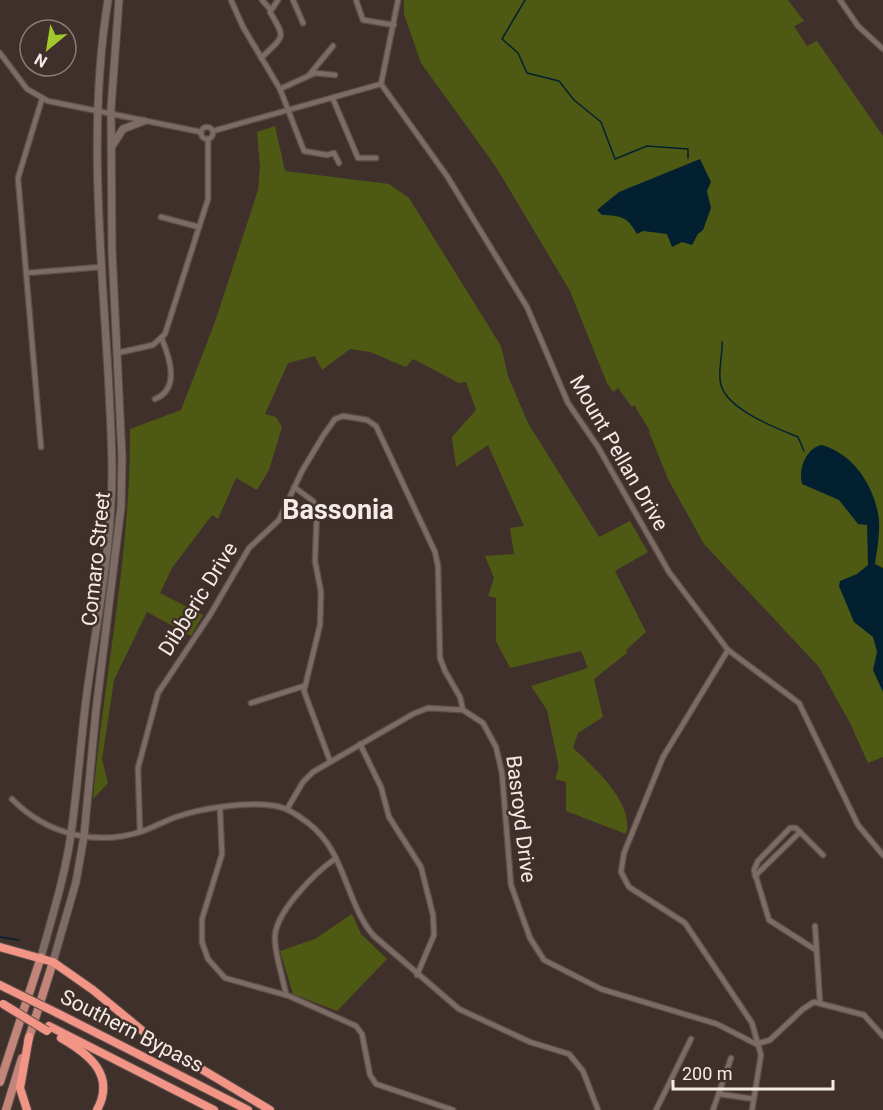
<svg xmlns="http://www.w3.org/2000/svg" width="883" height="1110" font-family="Roboto,sans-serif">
	<rect width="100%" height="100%" fill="#40302b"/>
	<g fill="#4e5a14">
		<path d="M404 0H788L804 21 794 26 807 46 817 41 883 136V757L868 763 850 723 819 667 704 544 668 479 649 432 650 431 634 405 632 407 618 388 613 392 607 383 570 291 496 167 421 63 404 14Z"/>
		<path d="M275 126 285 171 389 184 409 198 501 346 508 376 528 423 599 537 630 521 648 552 615 571 646 632 626 650 627 653 594 679 603 717 578 733 573 748C594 767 635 804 626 834L566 811V782L555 779 559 767 547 710 531 686 588 668 581 651 510 668 496 641V598L488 596 494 578 485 556 514 554 510 528 524 526 488 445 456 467 452 437 476 410 466 382 459 383 413 359 406 367 370 352 350 349 322 370 315 356 288 363 265 414 276 417 282 427 269 470 257 490 236 478 218 519 212 515 172 568 160 593 203 615 191 636 147 612 114 680 102 760 108 783 93 799C104 675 131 554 130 429L181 410 215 322 258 190 260 167 257 132Z"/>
		<path d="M352 914 361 934 387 959 337 1011 293 994 280 951 315 939Z"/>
	</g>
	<g fill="#032030">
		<path d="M700 159 711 182 707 191 711 208 703 230 698 234 692 245 682 242 672 247 667 234 643 231 637 234C627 216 621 216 602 215L597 210 619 192Z"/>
		<path d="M822 445C854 454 876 488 879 521 880 535 877 549 875 564L883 568V692L873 670 877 652 873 637 854 622 839 586 840 581 857 574 868 565 867 525 858 524 839 500 802 484C798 469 806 448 822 445Z"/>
	</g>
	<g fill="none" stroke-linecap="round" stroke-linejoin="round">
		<g stroke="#032030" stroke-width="1.5">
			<path d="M525 0 502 39 518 53 527 73 559 81 574 100 601 122 615 159 647 146 688 149V158"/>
			<path d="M722 342C723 355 717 373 721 385 728 410 776 428 798 437L804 451"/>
			<path d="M0 937 19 940"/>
		</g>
		<defs>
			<g id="street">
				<path d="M231 0 243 27 280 89 304 151 327 155 334 153 339 163"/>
				<path d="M262 0 270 9"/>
				<path d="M293 0 303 23"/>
				<path d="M356 0 363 20 394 25"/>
				<path d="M398 0 381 84 447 176 527 307 568 403 598 447 669 572 728 650 799 703 858 825 883 855"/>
				<path d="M840 0 858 26 883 49"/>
				<path d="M0 53 27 89 48 101 201 132"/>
				<path d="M261 58C285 35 286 39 270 12L278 0"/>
				<path d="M310 74 333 46"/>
				<path d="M280 89 315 73 335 75"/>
				<path d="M333 99 358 158H376"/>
				<circle cx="207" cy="133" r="6"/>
				<path d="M213 131 381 84"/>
				<path d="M161 217 199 227"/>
				<path d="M26 273 101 267"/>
				<path d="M117 353 153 345 165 334 208 199V139"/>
				<path d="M155 399C180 389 170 359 162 339"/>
				<path d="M41 447 18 178 42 99"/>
				<path d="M294 487 313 501 317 510 315 561 321 592 320 625 304 691 330 761"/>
				<path d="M728 650 663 757 624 853 621 872 629 887 685 923 752 1023 761 1055 752 1110"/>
				<path d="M251 703 304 686"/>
				<path d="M360 744 381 787 389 817 421 867 433 915 434 935 417 975"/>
				<path d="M12 799C46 834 96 847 143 831 154 827 165 821 176 817 202 808 254 800 280 807 290 809 300 817 308 823 346 851 345 903 374 936L459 1009 530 1042 569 1054 583 1071 598 1110"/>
				<path d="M220 809 222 854 202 919V942L208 959 225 978 289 996 356 1026 362 1034 370 1075 376 1084 453 1110"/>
				<path d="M287 809 303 782 313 772 413 714 428 708 463 710"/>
				<path d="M140 832 138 768 158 693 210 615 249 548 279 520 302 471 323 436 335 419 343 416 367 420 376 426 435 552 438 566 440 658 445 671 460 697 463 710 483 723 496 747 502 773 511 885 530 938 544 960 601 989 717 1024 756 1044 770 1040 803 1009 814 1002 864 1015 883 1036"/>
				<path d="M755 876 800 832"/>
				<path d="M815 926 820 1002"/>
				<path d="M816 950 769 920 754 870 758 861 790 828H796L823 855"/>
				<path d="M286 995C283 977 276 959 275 941 272 914 316 872 336 858"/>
				<path d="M719 1094 754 1099"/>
				<path d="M656 1110 691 1039"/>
				<path d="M713 1110 731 1058"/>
			</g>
			<g id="secondary">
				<path d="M112 146 123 129 144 121"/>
				<path d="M41 957C52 917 65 876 71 834 78 785 81 735 88 685 98 613 113 538 112 464 109 310 83 154 108 0"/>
				<path d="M53 962 76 882 84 836 96 710 121 507 122 457 112 251 111 108 119 0"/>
			</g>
			<g id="primary">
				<path d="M28 1041 53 962"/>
				<path d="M0 1082 41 957"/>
				<path d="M6 1110 22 1058"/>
			</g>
			<g id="highway">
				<path d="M0 947 53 962 93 990 156 1042 270 1110"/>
				<path d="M0 985 10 990"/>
				<path d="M57 1013 248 1110"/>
				<path d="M49 1026 214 1110"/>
				<path d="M61 1038C89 1054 116 1075 97 1110"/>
				<path d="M27 1110 20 1088 29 1037"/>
			</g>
		</defs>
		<use href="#street" stroke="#5c4f4a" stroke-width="7"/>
		<use href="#secondary" stroke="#5c4f4a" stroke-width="9"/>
		<use href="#primary" stroke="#5c4f4a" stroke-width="10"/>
		<use href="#highway" stroke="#5c4f4a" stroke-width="10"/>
		<use href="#street" stroke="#7d6c65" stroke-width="4.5"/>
		<use href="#secondary" stroke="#7d6c65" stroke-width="7"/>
		<use href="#primary" stroke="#c38479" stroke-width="8"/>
		<use href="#highway" stroke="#f29486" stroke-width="8"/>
		<defs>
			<g id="highway-bridge">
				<path d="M10 990 57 1013"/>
				<path d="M3 1004 47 1031"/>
			</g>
		</defs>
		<use href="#highway-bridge" stroke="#5c4f4a" stroke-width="10" stroke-linecap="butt"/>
		<use href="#highway-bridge" stroke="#f29486" stroke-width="8"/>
	</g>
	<g text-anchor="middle" stroke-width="5" stroke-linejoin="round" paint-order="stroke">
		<g font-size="21" fill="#f5ebe7" stroke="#40302b">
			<text transform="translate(619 453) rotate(60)" y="7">Mount Pellan Drive</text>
			<text transform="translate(96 559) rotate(-84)" y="7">Comaro Street</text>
			<text transform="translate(198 599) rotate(-58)" y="7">Dibberic Drive</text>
			<text transform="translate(521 819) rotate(83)" y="7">Basroyd Drive</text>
			<text transform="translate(132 1031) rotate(27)" y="7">Southern Bypass</text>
		</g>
		<g font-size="27" font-weight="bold" fill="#f5ebe7" stroke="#40302b">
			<text x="338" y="519">Bassonia</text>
		</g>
	</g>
	<g transform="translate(48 48) rotate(210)"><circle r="28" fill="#40302b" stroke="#887b76" stroke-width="1.5"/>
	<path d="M0-4.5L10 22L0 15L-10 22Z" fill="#a1c92b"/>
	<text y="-9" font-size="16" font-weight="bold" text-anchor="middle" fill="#f5ebe7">N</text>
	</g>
	<path d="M673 1080v9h160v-9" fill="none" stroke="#f5ebe7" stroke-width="3"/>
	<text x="682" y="1080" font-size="18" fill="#f5ebe7" stroke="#40302b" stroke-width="4.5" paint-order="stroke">200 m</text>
</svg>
